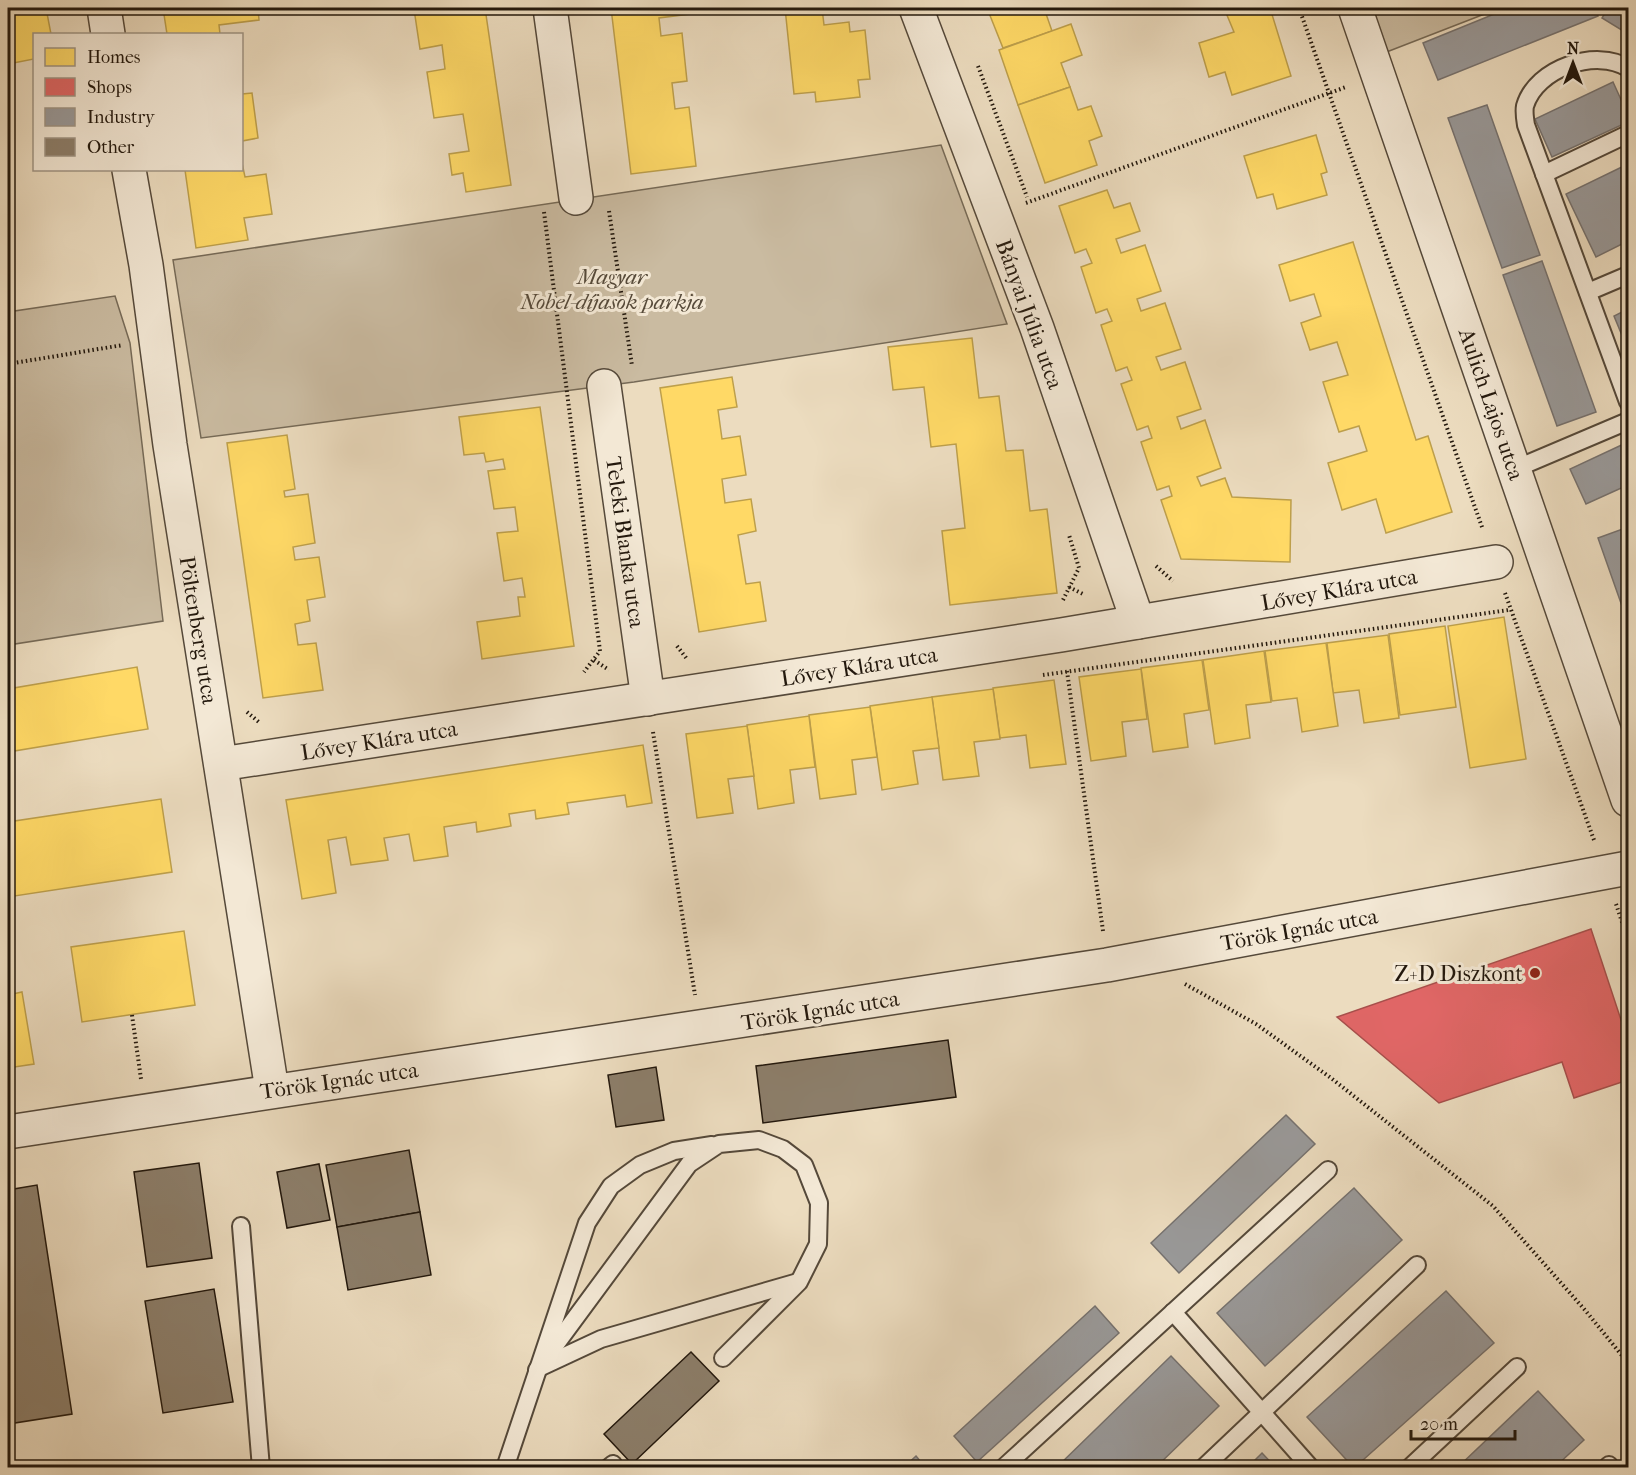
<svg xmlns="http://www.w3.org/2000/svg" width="1636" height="1475" font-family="'IM FELL French Canon',serif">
	<rect width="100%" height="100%" fill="#ecdcbf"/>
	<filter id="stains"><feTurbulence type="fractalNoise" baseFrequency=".00333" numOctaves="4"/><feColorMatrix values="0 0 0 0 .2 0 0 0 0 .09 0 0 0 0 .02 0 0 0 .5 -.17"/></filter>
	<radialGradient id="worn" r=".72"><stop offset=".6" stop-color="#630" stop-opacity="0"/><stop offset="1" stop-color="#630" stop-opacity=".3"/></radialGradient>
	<g fill="#cabba1" stroke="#766a57" stroke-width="1.5">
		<path d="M1361 8H1500L1384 53Z"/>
		<path d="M941 145 1007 324 634 382 201 438 173 260Z"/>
		<path d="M115 296 130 343 163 621 8 645V312Z"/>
	</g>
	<g fill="#ffd966" stroke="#bd9f4b" stroke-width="1.5">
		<path d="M8 8H46L51 34H34V59L8 64Z"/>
		<path d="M163 8H258L259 20 219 25 220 34H167Z"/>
		<path d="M425 8H485L511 185 466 192 463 173 452 175 449 154 469 151 463 114 434 118 427 72 445 69 442 45 420 49 414 9Z"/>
		<path d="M611 8H689L690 14 659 18 661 36 682 33 687 81 672 83 675 109 689 107 696 166 631 174Z"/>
		<path d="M785 8H822L824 25 849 22 850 32 865 30 870 79 858 80 860 97 816 102 815 92 794 94Z"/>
		<path d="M987 8H1044L1052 31 1003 48Z"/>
		<path d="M1224 8H1270L1291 76 1232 95 1225 72 1209 77 1199 43 1234 32Z"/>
		<path d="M1071 24 1082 55 1061 63 1070 87 1018 105 999 50Z"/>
		<path d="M1070 87 1078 110 1091 106 1102 136 1089 141 1097 165 1045 183 1018 105Z"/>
		<path d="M252 93 258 138 242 141V94Z"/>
		<path d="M1316 135 1327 172 1321 174 1327 195 1277 209 1273 194 1257 198 1244 156Z"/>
		<path d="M242 163 245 177 266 174 272 214 244 218 248 240 196 248 185 170H242Z"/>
		<path d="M1107 190 1114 208 1130 203 1140 231 1116 239 1121 253 1145 245 1161 291 1137 299 1141 311 1165 303 1181 349 1156 357 1161 370 1185 362 1201 409 1177 417 1181 429 1205 420 1221 468 1197 477 1201 486 1225 478 1232 497 1291 500 1290 562 1181 559 1161 500 1172 496 1169 486 1157 490 1141 442 1152 438 1148 426 1137 430 1121 384 1132 380 1127 367 1116 371 1101 325 1112 321 1107 309 1096 313 1081 267 1092 263 1086 249 1075 253 1059 206Z"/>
		<path d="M1353 242 1416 440 1428 436 1452 512 1386 533 1376 499 1342 510 1328 463 1367 451 1359 426 1339 432 1323 382 1348 375 1337 342 1310 350 1301 323 1321 316 1314 294 1290 301 1279 265Z"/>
		<path d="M972 338 979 398 999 396 1006 451 1023 450 1030 511 1047 509 1057 593 950 605 942 531 965 528 956 444 931 447 924 387 893 390 888 347Z"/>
		<path d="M732 377 737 407 718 410 722 439 740 436 746 475 722 479 725 503 751 499 756 531 738 535 746 584 760 582 766 621 699 632 660 388Z"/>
		<path d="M540 407 574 646 482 659 477 622 520 616 518 597H525L522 578 504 581 497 533 518 531 515 507 494 509 488 471 505 469 503 459 486 462 484 453 464 455 459 417Z"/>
		<path d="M287 435 295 489 284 491 285 497 308 494 315 543 293 547 295 560 319 557 325 597 307 600 310 621 295 624 298 645 316 643 323 690 263 698 227 443Z"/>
		<path d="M1504 617 1526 759 1470 768 1448 626Z"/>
		<path d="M1445 626 1456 707 1400 715 1389 634Z"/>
		<path d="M1388 635 1399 718 1364 723 1359 690 1333 693 1327 643Z"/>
		<path d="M1326 643 1338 726 1302 732 1297 698 1272 701 1265 651Z"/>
		<path d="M1264 651 1271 702 1246 705 1250 738 1215 744 1203 660Z"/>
		<path d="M1202 660 1209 710 1184 714 1188 747 1153 752 1141 668Z"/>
		<path d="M137 667 148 729 8 752V689Z"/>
		<path d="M1141 669 1147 719 1122 722 1126 756 1091 761 1079 677Z"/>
		<path d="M1054 680 1066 764 1030 768 1026 735 1000 738 993 688Z"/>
		<path d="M993 689 1000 739 974 742 979 776 943 780 932 697Z"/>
		<path d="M932 697 939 748 913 751 918 784 882 790 870 706Z"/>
		<path d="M870 707 877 757 852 760 856 794 820 799 809 715Z"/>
		<path d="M809 716 815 767 790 770 794 803 758 809 747 725Z"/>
		<path d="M747 726 754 776 728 779 733 813 697 818 686 734Z"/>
		<path d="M643 745 652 803 627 807 625 795 567 803 569 814 536 819 535 810 509 814 511 826 477 832 476 822 444 827 448 856 414 861 409 834 384 838 388 860 351 865 346 837 328 840 336 893 302 899 286 800Z"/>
		<path d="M161 799 172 872 8 897V822Z"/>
		<path d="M184 931 195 1005 82 1022 71 947Z"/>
		<path d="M22 992 34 1064 8 1068V995Z"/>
	</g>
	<path fill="#e06666" stroke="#a74f4b" stroke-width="1.5" d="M1591 929 1628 1041V1080L1574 1098 1562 1062 1439 1103 1337 1017Z"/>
	<g fill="#999" stroke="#76726f" stroke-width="1.5">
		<path d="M1509 8H1595L1598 16 1438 80 1423 43Z"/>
		<path d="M1608 8H1628V34L1602 18Z"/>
		<path d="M1613 82 1628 115V122L1552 157 1535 119Z"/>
		<path d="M1487 105 1540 255 1502 268 1448 118Z"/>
		<path d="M1628 164V241L1596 257 1566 194Z"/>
		<path d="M1542 261 1596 412 1557 426 1503 275Z"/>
		<path d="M1628 309V350L1614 316Z"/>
		<path d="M1628 442V485L1586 504 1570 469Z"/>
		<path d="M1628 527V623L1598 538Z"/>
		<path d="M1286 1115 1315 1144 1179 1273 1151 1243Z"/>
		<path d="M1354 1188 1402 1240 1265 1366 1217 1313Z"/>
		<path d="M1446 1291 1494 1343 1354 1468 1307 1417Z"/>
		<path d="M1095 1306 1119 1333 977 1462 954 1436Z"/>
		<path d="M1171 1356 1219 1406 1155 1468H1056Z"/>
		<path d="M1538 1391 1584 1440 1554 1468H1457Z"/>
		<path d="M1262 1453 1276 1468H1247Z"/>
		<path d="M916 1456 926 1468H903Z"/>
	</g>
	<g fill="#8c7e6a" stroke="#23180d" stroke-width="1.5">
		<path d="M948 1040 956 1097 763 1123 756 1066Z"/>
		<path d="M656 1067 664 1120 616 1127 608 1075Z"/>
		<path d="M409 1150 420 1212 337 1227 326 1165Z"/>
		<path d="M199 1163 212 1258 147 1267 134 1172Z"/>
		<path d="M319 1164 330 1220 287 1228 277 1172Z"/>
		<path d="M37 1185 72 1414 8 1424V1190Z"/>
		<path d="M420 1212 431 1275 348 1290 337 1227Z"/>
		<path d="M214 1289 233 1402 163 1413 145 1301Z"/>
		<path d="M691 1352 719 1381 632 1464 604 1434Z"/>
	</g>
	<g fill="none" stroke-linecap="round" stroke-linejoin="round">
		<defs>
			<g id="lane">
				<path d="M1628 68C1596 48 1536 68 1525 106 1524 111 1525 119 1526 125L1628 402"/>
				<path d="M1544 174 1628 134"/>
				<path d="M1588 292 1628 275"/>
				<path d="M1515 469 1628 421"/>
				<path d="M241 1226 261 1468"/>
				<path d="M1173 1312 1311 1468"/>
				<path d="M541 1367 601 1339 798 1282"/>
				<path d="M537 1370 689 1164 719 1144 759 1140 783 1149 804 1165 819 1203 818 1244 799 1282 723 1358"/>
				<path d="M505 1468 587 1223 611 1186 640 1165 674 1151 712 1145"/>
				<path d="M608 1468 613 1464"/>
				<path d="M1003 1468 1328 1170"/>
				<path d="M1203 1468 1417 1265"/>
				<path d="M1409 1468 1517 1367"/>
				<path d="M1606 1468 1609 1465"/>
			</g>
			<g id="street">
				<path d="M104 8 108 34"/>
				<path d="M550 8 576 198"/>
				<path d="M916 8 1037 328 1138 622"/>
				<path d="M1355 8 1628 800"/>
				<path d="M129 170 146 265 170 445 272 1090"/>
				<path d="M604 386 648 699"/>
				<path d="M221 764 1061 635 1496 562"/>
				<path d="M8 1132 1107 965 1628 868"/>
			</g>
		</defs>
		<use href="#lane" stroke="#55493a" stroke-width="20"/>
		<use href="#street" stroke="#55493a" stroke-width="36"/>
		<g stroke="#23180d" stroke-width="4" stroke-dasharray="1.5 3" stroke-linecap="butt">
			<path d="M877 8 882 15"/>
			<path d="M1299 8 1483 530"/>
			<path d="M978 66 1027 197"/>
			<path d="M1026 203 1346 87"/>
			<path d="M609 211 632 366"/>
			<path d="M544 212 600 651 584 672"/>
			<path d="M8 364 123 345"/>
			<path d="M1156 566 1173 581"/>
			<path d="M1069 587 1085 595"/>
			<path d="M1505 593 1594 840"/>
			<path d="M1063 600 1079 568 1069 535"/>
			<path d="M677 646 687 659"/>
			<path d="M594 660 609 670"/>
			<path d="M1067 671 1103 931"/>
			<path d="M1043 675 1509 610"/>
			<path d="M247 712 260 723"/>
			<path d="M653 732 695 995"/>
			<path d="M1616 904 1628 940"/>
			<path d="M1185 984 1256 1024 1331 1078 1493 1206 1585 1310 1628 1363"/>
			<path d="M132 1015 141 1079"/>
		</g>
		<use href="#lane" stroke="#f3e8d5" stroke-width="16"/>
		<use href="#street" stroke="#f3e8d5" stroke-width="33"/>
	</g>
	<circle fill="#8f2418" stroke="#f3e8d5" stroke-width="2" cx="1535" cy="973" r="6"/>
	<g text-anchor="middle" stroke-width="6" stroke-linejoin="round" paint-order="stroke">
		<g font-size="22" font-style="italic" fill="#554939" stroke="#f3e8d5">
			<text x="612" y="284">Magyar<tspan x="612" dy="25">Nobel-díjasok parkja</tspan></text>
		</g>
		<g font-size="22" fill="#23180d" stroke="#f3e8d5">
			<text transform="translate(1030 314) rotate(70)" y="8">Bányai Júlia utca</text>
			<text transform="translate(1492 404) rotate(71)" y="8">Aulich Lajos utca</text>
			<text transform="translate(626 542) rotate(82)" y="8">Teleki Blanka utca</text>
			<text transform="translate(1339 589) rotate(-10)" y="8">Lővey Klára utca</text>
			<text transform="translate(199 630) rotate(81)" y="8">Pöltenberg utca</text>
			<text transform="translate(859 666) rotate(-9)" y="8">Lővey Klára utca</text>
			<text transform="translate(379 740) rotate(-9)" y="8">Lővey Klára utca</text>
			<text transform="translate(1299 929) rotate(-10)" y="8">Török Ignác utca</text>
			<text transform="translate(820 1010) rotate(-9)" y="8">Török Ignác utca</text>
			<text transform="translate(339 1080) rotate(-8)" y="8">Török Ignác utca</text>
		</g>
		<g font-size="22" fill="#23180d" stroke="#f3e8d5" text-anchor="end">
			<text x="1523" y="981">Z+D Diszkont</text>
		</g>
	</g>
	<rect width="1636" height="1475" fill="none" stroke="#ecdcbf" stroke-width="30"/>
	<rect x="9" y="9" width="1618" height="1457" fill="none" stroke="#23180d" stroke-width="3"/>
	<rect x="15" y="15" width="1606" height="1445" fill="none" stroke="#23180d" stroke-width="1.5"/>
	<rect x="33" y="33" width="210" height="138" fill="#f3e8d5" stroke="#a09585" stroke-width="1.5"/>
	<rect x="45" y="48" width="30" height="18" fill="#ffd966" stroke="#a09585" stroke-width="1.5"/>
	<text x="87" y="63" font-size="18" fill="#23180d">Homes</text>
	<rect x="45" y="78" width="30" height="18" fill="#e06666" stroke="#a09585" stroke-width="1.5"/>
	<text x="87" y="93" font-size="18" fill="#23180d">Shops</text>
	<rect x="45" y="108" width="30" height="18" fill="#999999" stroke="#a09585" stroke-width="1.5"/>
	<text x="87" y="123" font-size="18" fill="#23180d">Industry</text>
	<rect x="45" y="138" width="30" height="18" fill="#8c7e6a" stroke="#a09585" stroke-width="1.5"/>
	<text x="87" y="153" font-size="18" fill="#23180d">Other</text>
	<g transform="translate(1573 63)" stroke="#f3e8d5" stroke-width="4.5" paint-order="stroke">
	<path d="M0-4.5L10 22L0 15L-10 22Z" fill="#23180d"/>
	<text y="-9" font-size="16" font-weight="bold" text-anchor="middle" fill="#23180d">N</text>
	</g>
	<path d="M1411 1430v9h104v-9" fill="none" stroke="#23180d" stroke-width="3"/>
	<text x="1420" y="1430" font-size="18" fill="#23180d" stroke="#f3e8d5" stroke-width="4.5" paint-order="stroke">20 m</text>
	<rect width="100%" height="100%" filter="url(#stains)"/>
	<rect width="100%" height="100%" fill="url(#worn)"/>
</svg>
